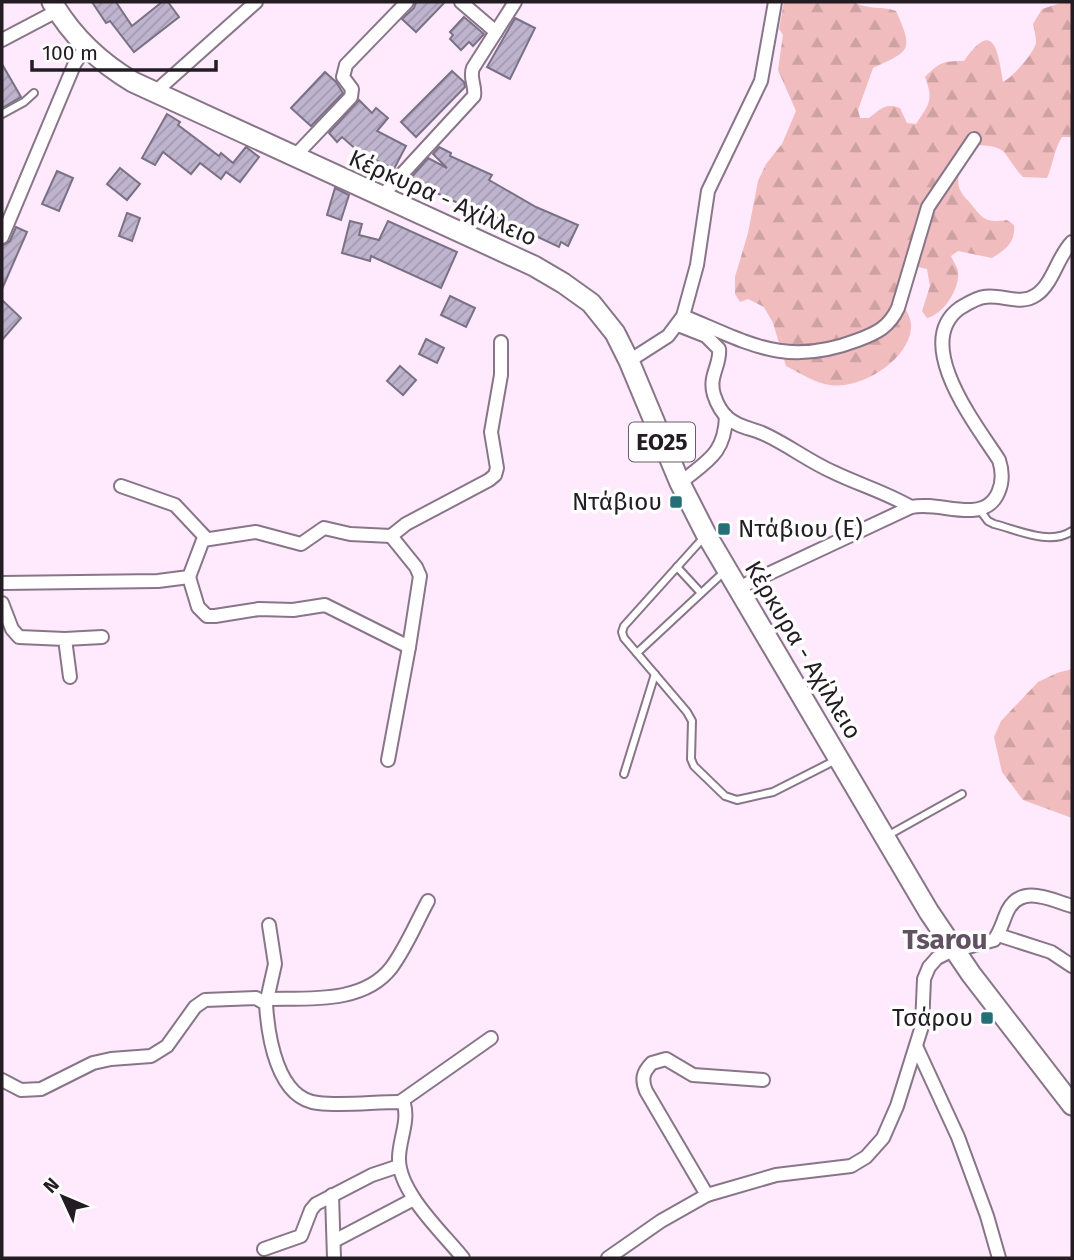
<svg xmlns="http://www.w3.org/2000/svg" width="1074" height="1260" font-family="'Fira Sans',sans-serif">
	<defs>
		<pattern id="forest-firs" width="22" height="20" patternUnits="userSpaceOnUse" patternTransform="scale(1.75)"><rect width="22" height="20" fill="#f1bcbd"/><path d="M5 1l3.5 6h-7zM16 11l3.5 6h-7z" fill="#cea1a2"/></pattern>
		<pattern id="building-hatch" width="6" height="6" patternUnits="userSpaceOnUse" patternTransform="scale(1.75)"><rect width="6" height="6" fill="#beb4cd"/><path d="M-1 1l2-2M0 6l6-6M5 7l2-2" fill="none" stroke="#a39ab0"/></pattern>
	</defs>
	<rect width="100%" height="100%" fill="#fee9fd"/>
	<g fill="url(#forest-firs)">
		<path d="M784 2H854C866 10 883 6 896 11 914 51 910 51 873 68L858 110 860 118H869C879 110 886 102 900 108L907 123 916 124C929 104 934 101 925 77 940 62 943 61 964 61 994 17 998 52 1003 82 1011 79 1036 51 1036 42 1036 36 1034 29 1033 24L1042 9 1064 2H1072V137H1062C1054 149 1053 165 1047 178L1023 177C1002 155 1011 146 977 145 968 155 953 175 960 190 962 195 967 199 970 203 984 220 985 223 1007 220L1014 225C1016 242 1005 250 992 258L958 251 951 256C953 261 958 268 958 272 960 289 943 315 927 318L922 311 930 286 927 269 910 265C898 273 897 289 902 303 906 311 912 318 911 328 909 360 860 390 830 385 815 383 800 373 786 366L773 323 764 307 748 299 740 302 735 294V277L748 233 758 181 766 164 782 144 796 111 778 70 783 35 779 29Z"/>
		<path d="M1072 669V818L1023 800 1002 772 994 737 1001 721 1038 682 1057 673Z"/>
	</g>
	<g fill="url(#building-hatch)" stroke="#7a7187" stroke-width="2">
		<path d="M92 2H116L132 26 162 2H168L179 17 134 52 110 21 106 23Z"/>
		<path d="M416 2H445L416 32 402 19 414 8Z"/>
		<path d="M464 17 484 34 473 46 469 42 461 50 450 39 453 35 450 32Z"/>
		<path d="M515 18 535 28 510 79 487 67Z"/>
		<path d="M2 64 21 97 2 108Z"/>
		<path d="M452 71 464 82 465 87 416 137 401 122Z"/>
		<path d="M325 72 336 82 343 93 311 126 291 108Z"/>
		<path d="M359 100 372 113 376 108 388 118 377 131 406 146 394 169 359 152 342 137 337 142 329 133Z"/>
		<path d="M167 114 180 122 178 125 219 156 221 153 233 163 246 147 259 157 240 182 226 172 221 179 200 163 191 174 163 152 155 165 142 158Z"/>
		<path d="M439 147 451 153 450 156 492 175 489 180 536 207 578 225 568 246 561 242 559 247 523 230 522 233 476 208 475 211 409 180 428 158 447 168 433 154Z"/>
		<path d="M120 168 140 184 127 200 107 184Z"/>
		<path d="M57 171 73 178 59 211 42 204Z"/>
		<path d="M335 188 349 195 341 220 327 215Z"/>
		<path d="M127 213 140 218 132 241 119 236Z"/>
		<path d="M350 221 362 224 359 235 379 240 388 221 457 252 441 288 371 256 370 261 342 253Z"/>
		<path d="M16 227 27 232 2 289V246L10 241Z"/>
		<path d="M450 296 475 308 466 327 441 315Z"/>
		<path d="M2 300 21 318 2 340Z"/>
		<path d="M426 339 444 348 437 363 419 354Z"/>
		<path d="M400 366 416 380 403 395 387 381Z"/>
	</g>
	<g fill="none" stroke-linecap="round" stroke-linejoin="round">
		<defs>
			<g id="service">
				<path d="M2 114 24 102 34 93"/>
				<path d="M979 509 988 521 994 524C1018 530 1050 546 1072 531"/>
				<path d="M705 536 624 626 622 632 624 638 687 712 692 721 691 759 694 766 725 796 737 800 773 792 836 760"/>
				<path d="M677 567 701 593"/>
				<path d="M637 653 725 571"/>
				<path d="M624 774 655 674"/>
				<path d="M887 836 962 794"/>
			</g>
			<g id="minor">
				<path d="M461 2 496 32"/>
				<path d="M2 40 57 11"/>
				<path d="M154 93 256 2"/>
				<path d="M294 157 351 97 352 89 343 77 346 65 407 2"/>
				<path d="M380 198 474 96C476 86 469 78 473 68L515 2"/>
				<path d="M2 237 75 63 86 47"/>
				<path d="M683 316C749 343 785 368 858 340 877 333 889 327 898 308L928 207 974 139"/>
				<path d="M678 325 706 336 719 349C721 365 708 376 714 395 717 404 721 412 728 418 738 427 750 428 762 433 787 444 808 461 833 472 860 485 885 492 911 507"/>
				<path d="M629 361 668 336 683 316 697 265 708 191 761 81 775 2"/>
				<path d="M680 483C707 461 725 454 726 416"/>
				<path d="M121 486 175 505 206 538"/>
				<path d="M189 577 198 607 207 616H215L259 609 293 610 325 605 409 647 420 576 416 567 391 536"/>
				<path d="M2 583 158 581 189 577 203 540 256 532 301 544 324 528 350 534 391 536 406 524 489 480 495 475 497 468 491 432 501 375V342"/>
				<path d="M738 588 911 507C932 503 951 511 972 510 999 509 1006 481 999 460 977 426 911 343 960 308 967 304 976 298 984 297 1002 294 1020 306 1036 295 1053 284 1057 257 1072 242"/>
				<path d="M2 603 12 629 19 637 65 639 70 677"/>
				<path d="M65 639 102 637"/>
				<path d="M388 760 409 647"/>
				<path d="M998 935 1051 952 1072 966"/>
				<path d="M267 999C308 998 363 1004 391 968 406 948 416 923 428 901"/>
				<path d="M266 1004 275 964 269 925"/>
				<path d="M916 1046 958 1137 987 1216 999 1258"/>
				<path d="M2 1080 21 1090 41 1089 93 1063 111 1059 151 1056 167 1046 195 1007 205 1000 256 998 266 1004C268 1036 277 1099 318 1103 344 1106 373 1102 400 1102L404 1104C409 1122 399 1140 399 1158 398 1192 443 1233 463 1258"/>
				<path d="M400 1102 491 1038"/>
				<path d="M332 1195 334 1258"/>
				<path d="M707 1195 646 1091C641 1079 643 1072 652 1063L666 1059 693 1075 763 1080"/>
				<path d="M334 1241 414 1199"/>
				<path d="M264 1249 301 1236 311 1210 316 1204 372 1175 399 1166"/>
				<path d="M608 1258 661 1221 707 1195 776 1175 851 1166 866 1157 883 1138 897 1106 922 1026 924 979 929 967 937 958 949 952 994 940C1001 931 1003 920 1008 910 1022 884 1051 900 1072 906"/>
			</g>
			<path id="primary" d="M52 2C72 36 99 62 133 82L534 266 563 283 591 303 615 333 629 361 680 483 706 534 929 912 971 974 1072 1105"/>
		</defs>
		<use href="#service" stroke="#887688" stroke-width="10"/>
		<use href="#minor" stroke="#887688" stroke-width="16"/>
		<use href="#primary" stroke="#887688" stroke-width="23"/>
		<use href="#service" stroke="#fff" stroke-width="6"/>
		<use href="#minor" stroke="#fff" stroke-width="12"/>
		<use href="#primary" stroke="#fff" stroke-width="19"/>
	</g>
	<g fill="#256f76" stroke="#fefefe" stroke-width="2.5">
		<rect x="669" y="495" width="14" height="14" rx="3.5"/>
		<rect x="717" y="522" width="14" height="14" rx="3.5"/>
		<rect x="980" y="1011" width="14" height="14" rx="3.5"/>
	</g>
	<g text-anchor="middle" stroke-width="7" stroke-linejoin="round" paint-order="stroke">
		<rect fill="#fefefe" stroke="#656065" stroke-width="2" x="629" y="422.5" width="66" height="39" rx="5"/>
		<g font-size="23" font-weight="bold" fill="#231c23">
			<text x="662" y="450">ΕΟ25</text>
		</g>
		<g font-size="24" fill="#231c23" stroke="#fefefe">
			<text transform="translate(443 198) rotate(24)" y="8">Κέρκυρα - Αχίλλειο</text>
			<text transform="translate(803 650) rotate(59)" y="8">Κέρκυρα - Αχίλλειο</text>
		</g>
		<g font-size="24" fill="#231c23" stroke="#fefefe" text-anchor="end">
			<text x="662" y="510">Ντάβιου</text>
			<text x="738" y="537" text-anchor="start">Ντάβιου (E)</text>
			<text x="973" y="1026">Τσάρου</text>
		</g>
		<g font-size="28" font-weight="bold" fill="#625162" stroke="#fefefe">
			<text x="945" y="949">Tsarou</text>
		</g>
	</g>
	<rect width="1074" height="1260" fill="none" stroke="#231c23" stroke-width="7"/>
	<g transform="translate(63 1197) rotate(314)" stroke="#fefefe" stroke-width="5" paint-order="stroke">
	<path d="M0-5L12 26L0 18L-12 26Z" fill="#231c23"/>
	<text y="-10" font-size="19" font-weight="bold" text-anchor="middle" fill="#231c23">N</text>
	</g>
	<path d="M32 60v10h184v-10" fill="none" stroke="#231c23" stroke-width="3.5"/>
	<text x="42" y="60" font-size="21" fill="#231c23" stroke="#fefefe" stroke-width="5" paint-order="stroke">100 m</text>
</svg>
